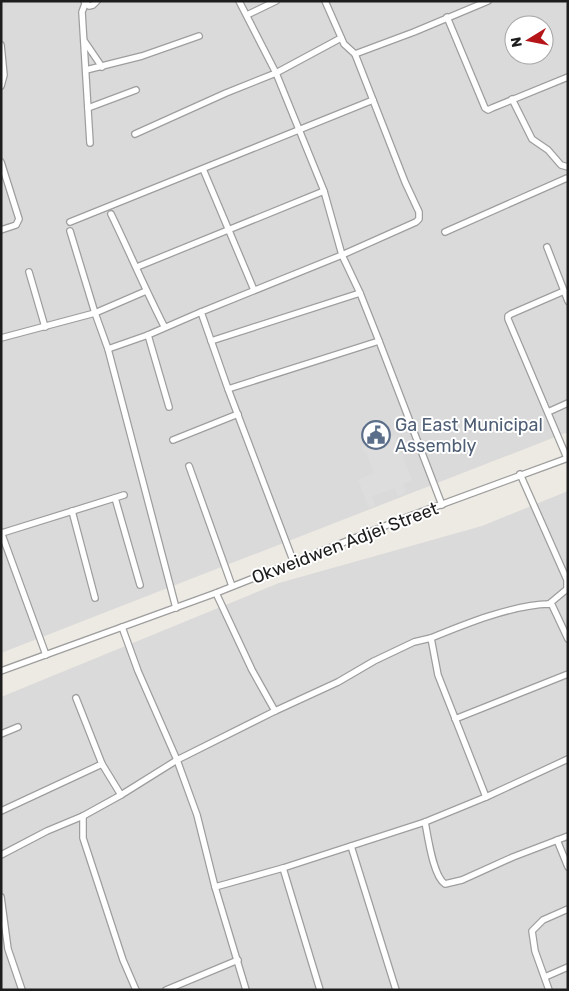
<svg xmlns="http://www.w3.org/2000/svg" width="569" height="991" font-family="Rubik,sans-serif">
	<rect width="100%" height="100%" fill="#ede9e3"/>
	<g fill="#dbdada" fill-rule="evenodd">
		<path d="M1 1H564L568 5V432L1 653ZM514 25H544V55H514Z"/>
		<path d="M568 491V990H1V697L279 583 482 526Z"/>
	</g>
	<path fill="#ddd" d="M395 435 412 480 403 484 406 493 398 496 395 488 372 496 375 505 369 508 358 480 374 473 366 452H364L362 447Z"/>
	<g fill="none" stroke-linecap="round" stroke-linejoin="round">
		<defs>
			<g id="minor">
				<path d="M84 1 89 6 93 5 97 1"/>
				<path d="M239 1 276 73 324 191 342 255 360 293 379 341 442 505"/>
				<path d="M325 1 344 44 355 54 414 32 488 1"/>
				<path d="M85 4 82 12 90 143"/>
				<path d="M247 15 276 1"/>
				<path d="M447 17 485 108 488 110 492 108 568 77"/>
				<path d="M85 42 102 67"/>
				<path d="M1 45 4 75 1 86"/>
				<path d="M86 70 142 56 199 36"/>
				<path d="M512 99 532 139 548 150 561 165 568 167"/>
				<path d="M88 108 136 90"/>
				<path d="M135 134 226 93 276 73 341 38"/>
				<path d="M1 162 19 219 16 225 1 230"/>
				<path d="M203 169 254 290"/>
				<path d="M111 214C129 251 145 289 164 326"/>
				<path d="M70 222 373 100"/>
				<path d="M70 231 95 313 108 349 176 608"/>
				<path d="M445 232 567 178"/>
				<path d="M547 247 568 301"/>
				<path d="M137 267 324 191"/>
				<path d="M29 272 45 327"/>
				<path d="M564 291 511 314 508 316V319L567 458"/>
				<path d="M148 335 169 407"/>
				<path d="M1 338 95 313 146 291"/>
				<path d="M211 341 360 293"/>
				<path d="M108 349 148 335 201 312"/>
				<path d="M228 389 379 341"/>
				<path d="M548 412 568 403"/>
				<path d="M173 440 238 414"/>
				<path d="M189 466 232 586"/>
				<path d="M520 474 567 580V589L549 604"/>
				<path d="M115 498 140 585"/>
				<path d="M72 511 95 598"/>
				<path d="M1 532 46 655"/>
				<path d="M2 533 124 495"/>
				<path d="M294 563 228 389 201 312 342 255 416 222 419 219V212L405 182 355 54"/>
				<path d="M216 593 252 670 275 711"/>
				<path d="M122 627 138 671 177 760 197 815 215 887 246 990"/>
				<path d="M431 638C465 624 512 605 549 604L552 605 568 639"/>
				<path d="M1 671 216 593 410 516 568 458"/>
				<path d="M76 698 102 764"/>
				<path d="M455 719 568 674"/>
				<path d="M1 734 18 727"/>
				<path d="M1 811 102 764 121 795"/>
				<path d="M83 816V838L123 960 136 990"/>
				<path d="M425 822C428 837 433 876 445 884L462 880 513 857 568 836"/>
				<path d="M557 840 568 867"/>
				<path d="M351 846 396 990"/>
				<path d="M1 855 47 831 83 816 121 795 177 760 275 711 338 682 374 661 414 642 431 638 438 675 486 797"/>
				<path d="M283 868 320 990"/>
				<path d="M215 887 283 868 425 822 486 797 568 759"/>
				<path d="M1 897 8 949 22 990"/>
				<path d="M545 977 568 967"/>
				<path d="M166 990 238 960"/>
				<path d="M549 990 535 951 532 931 543 920 568 909"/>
			</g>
		</defs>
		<use href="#minor" stroke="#9e9e9e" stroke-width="8"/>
		<use href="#minor" stroke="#fff" stroke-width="5.5"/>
	</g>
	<defs>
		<symbol id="civic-ring" viewBox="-11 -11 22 22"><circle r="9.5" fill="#fff" stroke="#5c6f8a" stroke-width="1.5"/><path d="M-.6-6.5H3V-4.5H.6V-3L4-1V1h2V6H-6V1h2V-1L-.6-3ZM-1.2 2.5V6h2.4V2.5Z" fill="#5c6f8a"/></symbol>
	</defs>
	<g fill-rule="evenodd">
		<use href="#civic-ring" x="360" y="419" width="32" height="32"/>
	</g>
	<g text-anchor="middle" stroke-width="4" stroke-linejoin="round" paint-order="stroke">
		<g font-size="18" fill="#4e5e75" stroke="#fff" text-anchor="start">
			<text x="395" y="431">Ga East Municipal<tspan x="395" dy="21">Assembly</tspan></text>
		</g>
		<g font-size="18" fill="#1d1d1d" stroke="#fff">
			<text transform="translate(345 543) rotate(-21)" y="6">Okweidwen Adjei Street</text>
		</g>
	</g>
	<rect width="569" height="991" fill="none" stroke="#1d1d1d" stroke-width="5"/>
	<g transform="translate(529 40) rotate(260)"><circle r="24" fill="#ffffff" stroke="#a5a5a5"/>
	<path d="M0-4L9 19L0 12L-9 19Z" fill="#b51518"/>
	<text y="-8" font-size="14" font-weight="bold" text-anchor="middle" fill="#1d1d1d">N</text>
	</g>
</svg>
